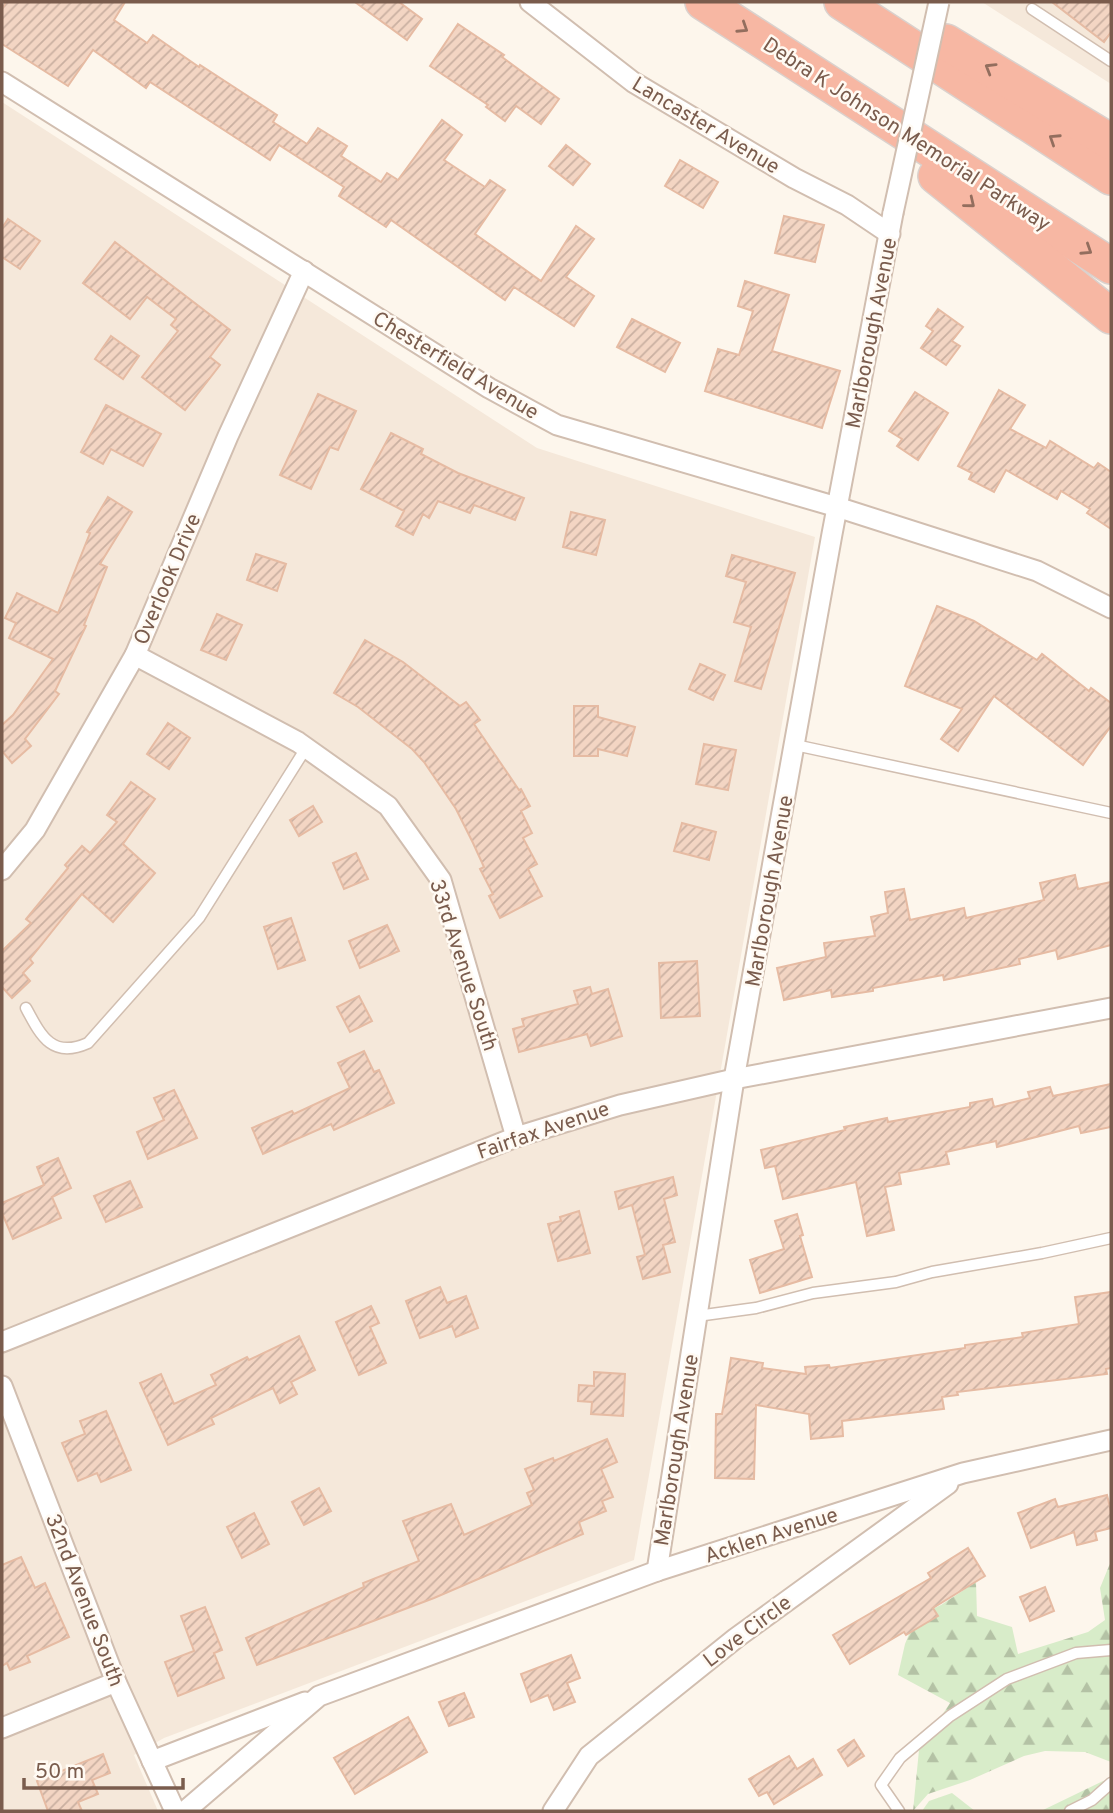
<svg xmlns="http://www.w3.org/2000/svg" width="1113" height="1813" font-family="Overpass,sans-serif">
	<defs>
		<pattern id="forest-firs" width="22" height="20" patternUnits="userSpaceOnUse" patternTransform="scale(1.75)"><rect width="22" height="20" fill="#d8ecc9"/><path d="M5 1l3.5 6h-7zM16 11l3.5 6h-7z" fill="#b4c2a5"/></pattern>
		<pattern id="building-hatch" width="6" height="6" patternUnits="userSpaceOnUse" patternTransform="scale(1.75)"><rect width="6" height="6" fill="#f3d5c3"/><path d="M-1 1l2-2M0 6l6-6M5 7l2-2" fill="none" stroke="#cab0a1"/></pattern>
	</defs>
	<rect width="100%" height="100%" fill="#fdf6ec"/>
	<g fill="#f5e8da">
		<path d="M982 2H1111V85V84Z"/>
		<path d="M2 102 537 448 815 537 634 1560 164 1738 134 1755 158 1811H2Z"/>
	</g>
	<g fill="url(#forest-firs)">
		<path d="M1111 1561V1762L1085 1752 1045 1751 1024 1756 970 1780 928 1794 913 1811 919 1750 950 1703 898 1675 905 1644 916 1617 941 1605 976 1582 977 1616 1012 1627 1018 1654 1088 1632 1105 1620 1100 1588Z"/>
		<path d="M1111 1780V1811H1041L1103 1781Z"/>
		<path d="M952 1793 975 1811H922L929 1801Z"/>
	</g>
	<g fill="url(#building-hatch)" stroke="#e6bba3" stroke-width="2">
		<path d="M6 2H125L114 20 147 43 153 35 199 67 200 65 277 115 273 122 307 144 318 128 347 146 341 156 381 182 387 173 398 180 442 120 462 135 444 160 485 187 490 180 505 190 475 234 541 281 576 226 594 239 566 277 594 296 574 326 514 287 505 300 391 220 386 227 339 196 344 187 279 145 270 160 150 82 146 88 93 50 68 86 2 44V9Z"/>
		<path d="M355 2H399L422 19 407 40Z"/>
		<path d="M1052 2H1111V32L1104 42Z"/>
		<path d="M458 24 504 55 502 57 559 99 541 124 516 106 505 121 486 107 488 105 430 66Z"/>
		<path d="M566 145 590 164 573 185 549 166Z"/>
		<path d="M680 160 718 182 703 208 665 186Z"/>
		<path d="M784 216 824 225 815 262 775 253Z"/>
		<path d="M8 219 40 241 20 269 2 257V228Z"/>
		<path d="M115 242 230 330 210 357 220 365 185 410 142 377 178 331 171 325 176 319 147 297 130 319 83 283Z"/>
		<path d="M745 281 789 295 772 351 840 371 822 428 705 391 718 349 739 355 753 311 738 306Z"/>
		<path d="M938 309 963 327 952 341 960 346 946 365 921 348 933 331 926 326Z"/>
		<path d="M632 319 680 343 665 372 617 347Z"/>
		<path d="M111 336 139 356 123 379 95 359Z"/>
		<path d="M999 390 1025 405 1010 429 1046 448 1050 441 1094 468 1098 463 1111 472V529L1087 513 1090 509 1061 491 1057 499 1006 470 994 492 969 479 972 473 958 466Z"/>
		<path d="M915 392 948 413 918 460 897 446 902 439 889 431Z"/>
		<path d="M318 394 356 411 338 450 330 447 311 489 280 475Z"/>
		<path d="M106 405 161 434 143 466 111 449 103 464 81 452Z"/>
		<path d="M391 433 423 449 421 454 458 473 524 498 515 520 474 505 470 513 438 501 429 518 423 514 413 535 396 526 404 511 361 489Z"/>
		<path d="M108 497 132 512 100 564 107 567 84 625 86 626 55 691 59 694 25 739 31 746 12 763 2 751V725L13 715 53 659 9 638 16 623 5 618 17 593 58 613 90 533 87 532Z"/>
		<path d="M571 512 605 520 596 555 563 547Z"/>
		<path d="M256 554 286 564 277 591 247 580Z"/>
		<path d="M732 555 795 573 761 689 735 681 751 627 734 622 746 582 726 576Z"/>
		<path d="M937 606 974 621 1037 660 1042 654 1089 691 1091 688 1111 703V726L1083 765 994 696 958 751 941 739 962 709 905 686Z"/>
		<path d="M217 614 242 625 226 660 201 650Z"/>
		<path d="M365 640 403 662 460 706 466 702 480 720 474 724 519 790 521 789 530 806 521 811 532 833 523 838 537 864 528 869 542 896 500 918 489 896 493 894 480 869 484 867 473 843 456 809 424 762 412 749 358 707 334 693Z"/>
		<path d="M700 664 725 675 713 700 689 689Z"/>
		<path d="M574 706H598V717L635 727 627 756 598 749V756H574Z"/>
		<path d="M168 723 190 738 169 769 147 754Z"/>
		<path d="M704 744 736 750 728 790 696 784Z"/>
		<path d="M131 782 155 799 123 844 155 873 113 922 82 894 30 959 33 963 23 973 30 981 12 998 2 987V951L31 923 26 919 68 868 65 865 82 846 90 853 117 822 107 815Z"/>
		<path d="M313 806 322 822 299 836 290 820Z"/>
		<path d="M682 823 716 832 709 860 674 851Z"/>
		<path d="M356 853 368 879 344 889 333 863Z"/>
		<path d="M1075 875 1078 889 1111 882V945L1058 959 1056 950 1019 959 1020 964 944 980 943 975 873 988V991L832 997 831 990 784 1000 777 968 826 957 824 943 875 936 871 917 888 913 885 892 904 889 910 920 964 908 966 918 1044 900 1040 883Z"/>
		<path d="M291 918 305 960 278 969 264 927Z"/>
		<path d="M387 925 399 951 360 968 349 941Z"/>
		<path d="M697 961 700 1016 661 1018 659 963Z"/>
		<path d="M590 987 592 994 608 989 622 1036 591 1046 587 1034 519 1052 513 1029 524 1026 522 1019 578 1004 574 991Z"/>
		<path d="M359 996 372 1021 350 1032 337 1007Z"/>
		<path d="M364 1051 374 1072 379 1070 394 1103 334 1130 331 1124 263 1154 252 1128 292 1111 294 1114 350 1088 338 1063Z"/>
		<path d="M1111 1084V1127L1081 1133 1079 1126 997 1147 996 1141 946 1152 949 1164 899 1173 901 1184 885 1187 894 1230 867 1236 856 1182 783 1199 775 1166 765 1168 761 1150 845 1130 844 1127 887 1118 888 1122 970 1107V1103L992 1099 994 1107 1030 1098 1028 1092 1050 1087 1053 1096Z"/>
		<path d="M174 1090 197 1138 148 1159 137 1132 164 1120 154 1098Z"/>
		<path d="M58 1158 71 1188 52 1197 61 1218 13 1239 2 1213V1203L44 1185 37 1167Z"/>
		<path d="M673 1177 677 1195 664 1199 675 1242 663 1245 670 1272 643 1279 637 1257 645 1255 632 1205 619 1209 615 1192Z"/>
		<path d="M130 1181 142 1207 106 1222 94 1196Z"/>
		<path d="M579 1211 590 1253 558 1261 548 1224 561 1221 560 1217Z"/>
		<path d="M797 1214 803 1235 800 1236 812 1277 760 1293 750 1260 784 1249 775 1221Z"/>
		<path d="M440 1287 447 1303 466 1296 478 1328 456 1337 452 1326 420 1338 406 1301Z"/>
		<path d="M1111 1292V1368L1106 1369 1107 1374 957 1392 958 1395 942 1397 944 1409 842 1421 843 1436 811 1439 809 1414 756 1405 754 1479 715 1478 716 1414H722L731 1358 763 1363 762 1368 806 1374 805 1367 829 1365 830 1368 965 1348V1345L1023 1337 1022 1333 1079 1324 1075 1297Z"/>
		<path d="M371 1306 379 1323 370 1327 386 1363 359 1375 336 1322Z"/>
		<path d="M299 1336 315 1370 291 1382 297 1394 280 1403 273 1388 211 1418 214 1424 168 1445 140 1383 161 1374 174 1404 216 1385 211 1375 247 1357 249 1360Z"/>
		<path d="M594 1372 625 1374 623 1416 591 1414 592 1402 578 1401 579 1385 594 1386Z"/>
		<path d="M106 1411 131 1470 101 1482 97 1473 78 1481 62 1443 85 1434 80 1421Z"/>
		<path d="M607 1439 617 1462 601 1469 613 1497 602 1501 606 1511 579 1522 583 1534 434 1598 257 1665 246 1638 364 1587 363 1583 419 1561 403 1521 451 1504 464 1535 532 1505 527 1493 534 1490 525 1469 553 1458 554 1461Z"/>
		<path d="M319 1488 331 1511 304 1525 292 1502Z"/>
		<path d="M1107 1495 1111 1511V1528L1095 1532 1097 1540 1077 1545 1074 1532 1031 1548 1018 1513 1055 1499 1058 1507Z"/>
		<path d="M254 1513 269 1544 242 1558 227 1527Z"/>
		<path d="M968 1548 985 1576 933 1608 938 1616 906 1635 904 1632 850 1664 833 1635 931 1578 928 1573Z"/>
		<path d="M21 1557 35 1588 45 1583 69 1637 27 1656 30 1662 10 1670 7 1663 2 1666V1565Z"/>
		<path d="M1045 1587 1054 1611 1030 1621 1020 1597Z"/>
		<path d="M205 1607 222 1650 214 1653 224 1678 178 1696 165 1662 194 1651 181 1616Z"/>
		<path d="M571 1655 580 1678 567 1683 575 1702 554 1710 548 1695 531 1702 521 1674Z"/>
		<path d="M464 1693 474 1717 449 1726 439 1702Z"/>
		<path d="M408 1717 427 1752 355 1794 334 1758Z"/>
		<path d="M854 1740 864 1756 848 1766 838 1750Z"/>
		<path d="M103 1754 110 1773 92 1780 98 1794 78 1802 82 1811H48L37 1781Z"/>
		<path d="M789 1756 797 1769 813 1759 822 1775 774 1804 767 1792 759 1796 749 1779Z"/>
	</g>
	<g fill="none" stroke-linecap="round" stroke-linejoin="round">
		<defs>
			<g id="service">
				<path d="M1032 9 1111 61"/>
				<path d="M795 745 1111 813"/>
				<path d="M26 1008C41 1036 52 1059 88 1043L199 918 306 748"/>
				<path d="M697 1316 756 1308 813 1293 896 1282 932 1272 1042 1253 1111 1238"/>
				<path d="M899 1811 881 1785 900 1758 950 1716 1007 1679 1076 1653 1111 1650"/>
				<path d="M1070 1811 1092 1800 1111 1783"/>
			</g>
			<g id="minor">
				<path d="M530 2 633 82 794 178 847 205 890 234"/>
				<path d="M2 82 489 388 557 425 837 507 1037 571 1111 608"/>
				<path d="M135 655 298 742 388 806 441 880 516 1137"/>
				<path d="M2 870 35 830 135 655 228 436 304 271"/>
				<path d="M2 1342 516 1137 620 1105 734 1079 1111 1008"/>
				<path d="M2 1386 116 1682 175 1811"/>
				<path d="M657 1571 734 1079 832 534 893 213"/>
				<path d="M2 1728 116 1682"/>
				<path d="M152 1761 305 1702"/>
				<path d="M185 1811 319 1696 657 1571 963 1473 1111 1440"/>
				<path d="M553 1811 589 1756 736 1638 948 1484"/>
			</g>
			<g id="motorway">
				<path d="M703 2 1111 266"/>
				<path d="M842 2 1111 177"/>
				<path d="M946 42 1111 142"/>
				<path d="M936 176 1111 316"/>
			</g>
		</defs>
		<use href="#service" stroke="#d1beb0" stroke-width="13"/>
		<use href="#minor" stroke="#d1beb0" stroke-width="23"/>
		<use href="#motorway" stroke="#dad1cd" stroke-width="38"/>
		<use href="#service" stroke="#fff" stroke-width="10"/>
		<use href="#minor" stroke="#fff" stroke-width="19"/>
		<use href="#motorway" stroke="#f7b7a3" stroke-width="35"/>
		<defs>
			<path id="minor-bridge" d="M893 213 939 2"/>
		</defs>
		<use href="#minor-bridge" stroke="#d1beb0" stroke-width="23" stroke-linecap="butt"/>
		<use href="#minor-bridge" stroke="#fff" stroke-width="19"/>
	</g>
	<defs><path id="oneway-chevron" d="M-2-3.5L2.5 0L-2 3.5" fill="none" stroke-width="1.6" stroke-linecap="round" stroke-linejoin="round" transform="scale(1.75)"/></defs>
	<g stroke="#936e5e">
		<use href="#oneway-chevron" transform="translate(743 28) rotate(33)"/>
		<use href="#oneway-chevron" transform="translate(990 68) rotate(-149)"/>
		<use href="#oneway-chevron" transform="translate(1054 139) rotate(-147)"/>
		<use href="#oneway-chevron" transform="translate(970 203) rotate(39)"/>
		<use href="#oneway-chevron" transform="translate(1087 250) rotate(33)"/>
	</g>
	<g text-anchor="middle" stroke-width="5" stroke-linejoin="round" paint-order="stroke">
		<g font-size="21" fill="#7a5c4d" stroke="#fffaf3">
			<text transform="translate(706 125) rotate(31)" y="7">Lancaster Avenue</text>
			<text transform="translate(907 134) rotate(33)" y="7">Debra K Johnson Memorial Parkway</text>
			<text transform="translate(871 333) rotate(-79)" y="7">Marlborough Avenue</text>
			<text transform="translate(456 365) rotate(31)" y="7">Chesterfield Avenue</text>
			<text transform="translate(167 579) rotate(-67)" y="7">Overlook Drive</text>
			<text transform="translate(769 891) rotate(-80)" y="7">Marlborough Avenue</text>
			<text transform="translate(464 965) rotate(72)" y="7">33rd Avenue South</text>
			<text transform="translate(543 1130) rotate(-19)" y="7">Fairfax Avenue</text>
			<text transform="translate(676 1450) rotate(-81)" y="7">Marlborough Avenue</text>
			<text transform="translate(771 1535) rotate(-18)" y="7">Acklen Avenue</text>
			<text transform="translate(85 1600) rotate(69)" y="7">32nd Avenue South</text>
			<text transform="translate(747 1631) rotate(-37)" y="7">Love Circle</text>
		</g>
	</g>
	<rect width="1113" height="1813" fill="none" stroke="#7a5c4d" stroke-width="7"/>
	<path d="M24 1778v10h159v-10" fill="none" stroke="#7a5c4d" stroke-width="3.5"/>
	<text x="35" y="1778" font-size="21" fill="#7a5c4d" stroke="#fffaf3" stroke-width="5" paint-order="stroke">50 m</text>
</svg>
